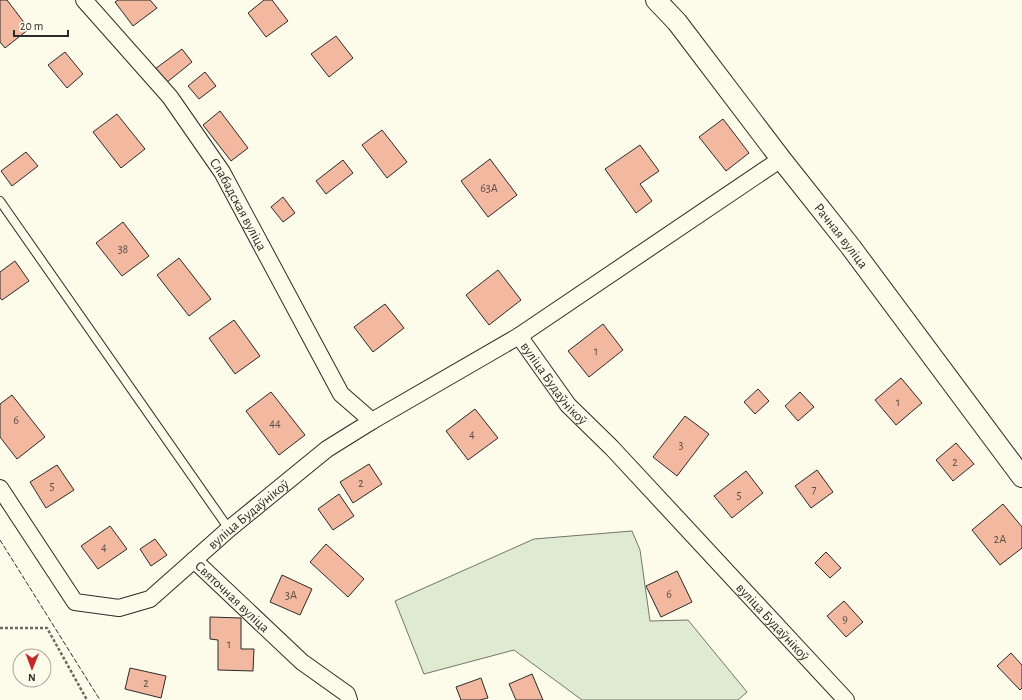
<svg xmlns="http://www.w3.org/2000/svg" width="1022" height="700" font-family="'Alegreya Sans',sans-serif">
	<rect width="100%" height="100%" fill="#fdfbea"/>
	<path fill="#deebd1" stroke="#74746e" d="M632 531 640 550 650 621 688 620 747 692 738 700H582L514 650 424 674 395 601 534 539Z"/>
	<g fill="#f2b8a0" stroke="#2b2b2b">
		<path d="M0 0H7L29 29 5 48 0 42Z"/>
		<path d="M118 0H150L157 8 133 26 115 2Z"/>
		<path d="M264 0H272L288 21 266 37 248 13Z"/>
		<path d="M336 36 353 58 329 77 311 54Z"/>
		<path d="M182 49 192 62 166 83 155 69Z"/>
		<path d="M65 52 83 74 67 88 48 65Z"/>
		<path d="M205 72 216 86 199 99 188 86Z"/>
		<path d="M220 111 248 148 231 161 203 125Z"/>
		<path d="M117 114 145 149 121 168 93 132Z"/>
		<path d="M723 119 749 153 726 171 699 137Z"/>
		<path d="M382 130 407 162 387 178 362 145Z"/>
		<path d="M640 145 659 171 640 184 652 201 636 213 605 169Z"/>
		<path d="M26 152 38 166 12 186 1 171Z"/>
		<path d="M490 159 517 195 488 217 461 181Z"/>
		<path d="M343 160 353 173 326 194 316 181Z"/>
		<path d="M283 197 295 213 283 222 271 207Z"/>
		<path d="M123 222 149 256 122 276 96 243Z"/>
		<path d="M179 258 211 299 189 316 157 275Z"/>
		<path d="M15 261 29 281 2 300 0 298V272Z"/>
		<path d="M498 270 521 300 489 325 466 295Z"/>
		<path d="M385 304 404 328 373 352 354 327Z"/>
		<path d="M234 320 260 356 235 374 209 338Z"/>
		<path d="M603 324 623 350 589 377 568 351Z"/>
		<path d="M901 378 922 403 896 425 875 400Z"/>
		<path d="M758 389 769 401 755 414 744 402Z"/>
		<path d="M271 392 305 435 279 455 246 411Z"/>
		<path d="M800 392 814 407 798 421 785 406Z"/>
		<path d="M12 395 45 437 17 459 0 437V404Z"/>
		<path d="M475 409 498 438 468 460 446 431Z"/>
		<path d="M685 416 709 434 677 476 653 457Z"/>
		<path d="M956 443 974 464 953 481 936 460Z"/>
		<path d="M369 464 382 484 353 503 340 482Z"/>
		<path d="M57 465 74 490 46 508 30 482Z"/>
		<path d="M817 470 833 492 811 508 795 486Z"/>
		<path d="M746 471 763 493 732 518 714 496Z"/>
		<path d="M339 494 354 516 333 530 318 509Z"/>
		<path d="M1003 504 1022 527V548L1000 565 972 530Z"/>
		<path d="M110 526 127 549 98 569 81 546Z"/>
		<path d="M155 539 167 555 151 566 140 549Z"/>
		<path d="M326 544 364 579 348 597 310 562Z"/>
		<path d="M826 552 841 568 830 578 815 563Z"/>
		<path d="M677 571 692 602 661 617 646 586Z"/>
		<path d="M282 575 312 589 300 615 270 602Z"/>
		<path d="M844 601 863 622 846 637 827 616Z"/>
		<path d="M210 617 241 618V649H254L253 671 218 670V640L210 639Z"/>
		<path d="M1011 653 1022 665V688L1020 690 997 666Z"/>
		<path d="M130 668 166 676 161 698 125 689Z"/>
		<path d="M532 674 543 700H516L509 684Z"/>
		<path d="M481 678 488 698 480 700H461L456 687Z"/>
	</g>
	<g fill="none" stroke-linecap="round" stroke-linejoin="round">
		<defs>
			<path id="service" d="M0 201 229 529"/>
			<g id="minor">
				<path id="s1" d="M84 0 170 97 222 172 341 394 372 421"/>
				<path d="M519 336 781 159"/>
				<path id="s2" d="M0 488 75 602 119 608 150 599 229 529 327 449 372 421 519 336 568 405 612 448 846 700"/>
				<path id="s3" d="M194 560 302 662 347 694 349 700"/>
			</g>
			<g id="tertiary">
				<path id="s4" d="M656 0 677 22 781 159 850 246 1022 477"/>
			</g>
		</defs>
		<use href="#service" stroke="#2b2b2b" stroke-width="10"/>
		<use href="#minor" stroke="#2b2b2b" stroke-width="18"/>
		<use href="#tertiary" stroke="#2b2b2b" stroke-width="22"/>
		<path stroke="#6a6964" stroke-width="2.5" stroke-dasharray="3 2" stroke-linecap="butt" d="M0 628H47L87 700"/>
		<use href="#service" stroke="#fdfbea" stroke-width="8"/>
		<use href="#minor" stroke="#fdfbea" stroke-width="16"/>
		<use href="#tertiary" stroke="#fdfbea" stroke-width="20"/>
		<path stroke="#2b2b2b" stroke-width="1" stroke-dasharray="5 2" stroke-linecap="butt" d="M0 540 100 700"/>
	</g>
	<g text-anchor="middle" stroke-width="3" stroke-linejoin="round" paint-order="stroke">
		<g font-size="12" fill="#5d4e48">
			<text x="489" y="192">63А</text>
			<text x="123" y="253">38</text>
			<text x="596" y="355">1</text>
			<text x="898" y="406">1</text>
			<text x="16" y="424">6</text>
			<text x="275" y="427">44</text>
			<text x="472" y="438">4</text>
			<text x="681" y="449">3</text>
			<text x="955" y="466">2</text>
			<text x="361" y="487">2</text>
			<text x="52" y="490">5</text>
			<text x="814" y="493">7</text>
			<text x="739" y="499">5</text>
			<text x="1000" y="543">2А</text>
			<text x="104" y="551">4</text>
			<text x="669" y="598">6</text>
			<text x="291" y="599">3А</text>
			<text x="845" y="623">9</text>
			<text x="229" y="648">1</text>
			<text x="146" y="687">2</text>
		</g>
		<g font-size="14" fill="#2b2b2b" stroke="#fdfbea">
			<text dy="5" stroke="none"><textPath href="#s1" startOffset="257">Слабадская вуліца</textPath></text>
			<text dy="5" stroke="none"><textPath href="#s4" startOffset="300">Рачная вуліца</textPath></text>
			<text dy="5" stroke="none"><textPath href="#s2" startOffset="727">вуліца Будаўнікоў</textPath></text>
			<text dy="5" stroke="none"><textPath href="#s2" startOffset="343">вуліца Будаўнікоў</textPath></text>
			<text dy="5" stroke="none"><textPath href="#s3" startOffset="53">Святочная вуліца</textPath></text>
			<text dy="5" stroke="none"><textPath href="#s2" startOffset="1051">вуліца Будаўнікоў</textPath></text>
		</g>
	</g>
	<g transform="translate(32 668) rotate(181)"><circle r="19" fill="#fdfbea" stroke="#a9a89e"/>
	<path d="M0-3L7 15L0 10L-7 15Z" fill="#c62828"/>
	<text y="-6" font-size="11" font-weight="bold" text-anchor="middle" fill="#2b2b2b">N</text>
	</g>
	<path d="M14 30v6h54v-6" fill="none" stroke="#2b2b2b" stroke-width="2"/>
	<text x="20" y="30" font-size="12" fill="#2b2b2b" stroke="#fdfbea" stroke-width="3" paint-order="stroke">20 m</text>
</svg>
